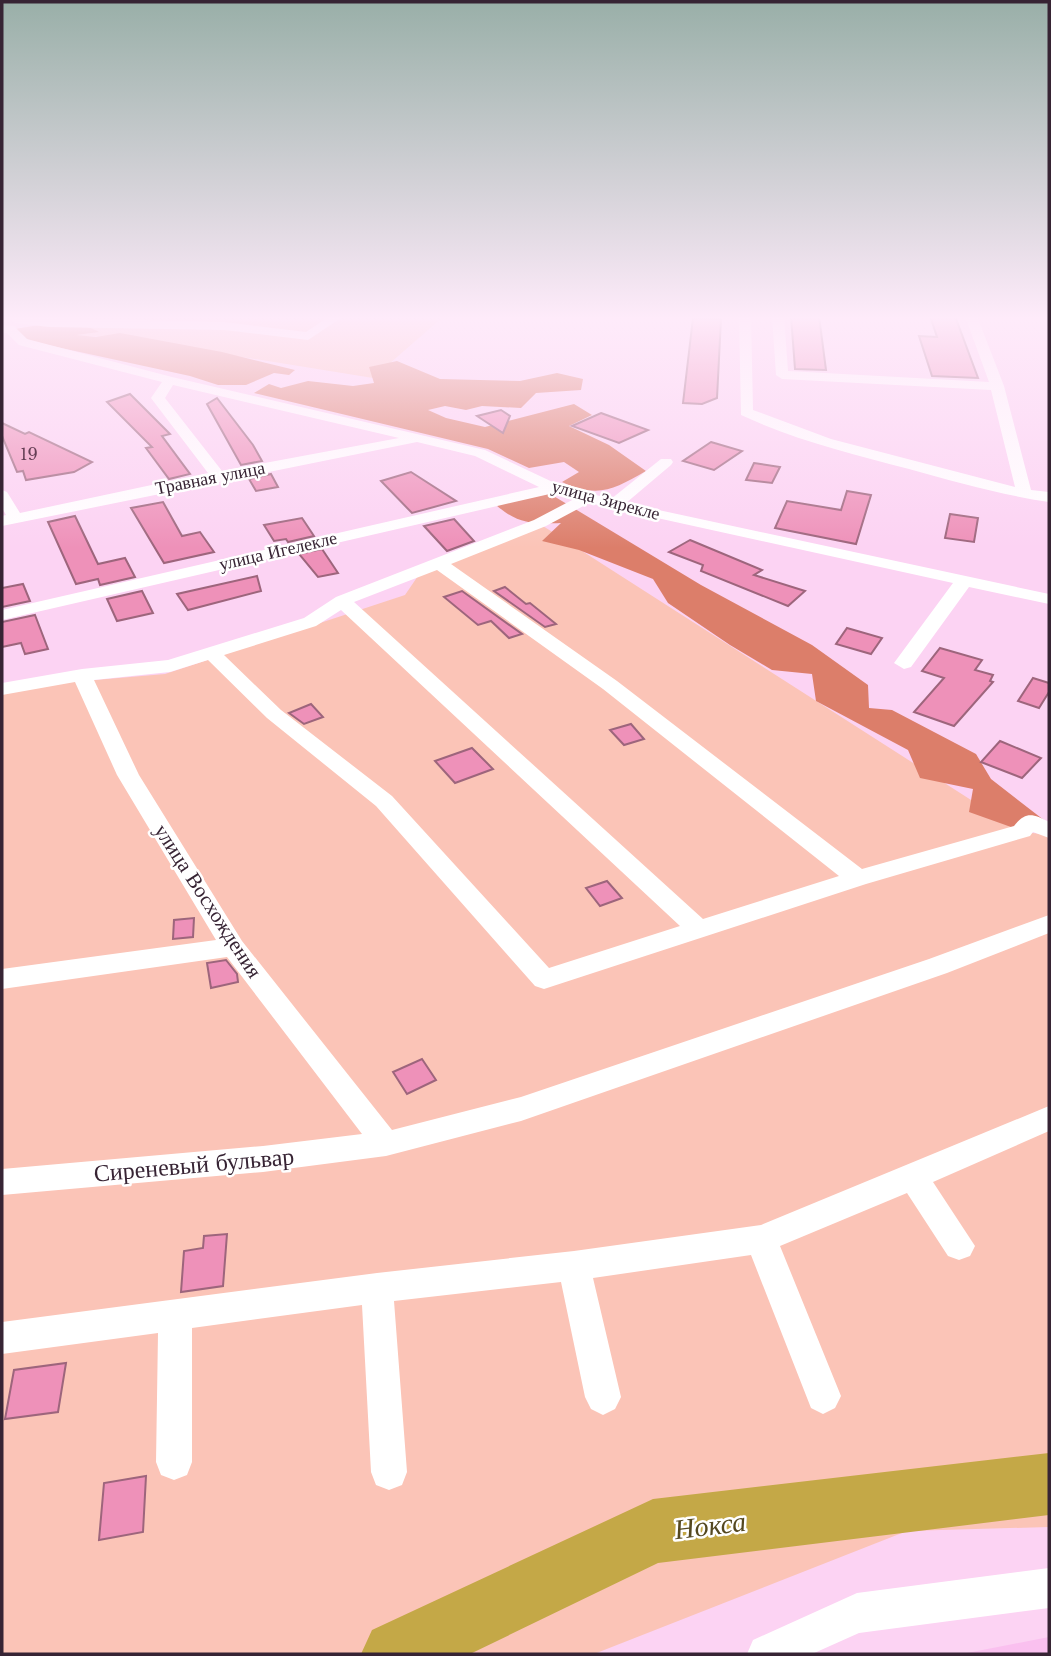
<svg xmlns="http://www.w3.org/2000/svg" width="1051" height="1656" font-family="'Libre Baskerville',serif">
	<rect width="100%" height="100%" fill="#fcd3f3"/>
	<path fill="#fac0ef" d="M1049 1637V1654H962Z"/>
	<g fill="#fbc4b7">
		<path d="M38 316H444L373 378 118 337 47 335 34 322Z"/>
		<path d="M543 526 1021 832 1043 834 1049 838V1527L907 1531 594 1654H2V688L165 674 405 595 420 573Z"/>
	</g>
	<g fill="#dc7e6a">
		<path d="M39 325C59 328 82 321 99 332L76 335 96 337 120 333 222 352 295 370 289 375 274 373 246 385H218L190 376 29 341 15 329Z"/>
		<path d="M397 361 440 379 520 381 557 373 583 379 581 390 536 393 521 408 482 406 466 410 445 406 428 410 446 418 485 427 574 404 592 415 569 426 609 445 646 471C614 489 599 499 562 482L579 472 564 462 529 468 488 449 254 393 269 384 281 388 308 381 353 386 374 383 369 367Z"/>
		<path d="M547 492 701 585 812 645 868 685 869 708 892 710 976 754 991 779 1049 824V829L1022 831 969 812 973 789 920 778 908 750 816 701 812 674 772 670 730 645 668 603 653 579 579 550 542 541 561 523C532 524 518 524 496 505Z"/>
	</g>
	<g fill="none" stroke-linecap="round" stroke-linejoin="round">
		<path fill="#c4a847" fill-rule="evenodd" d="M1049 1453V1515L658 1563 470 1654H361L372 1630 653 1499Z"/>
	</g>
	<g fill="#ee91b9" stroke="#9d657c" stroke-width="2">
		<path d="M791 316H819L826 370 795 369Z"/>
		<path d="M930 316H955L978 378 932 376 919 336 937 337Z"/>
		<path d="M693 318 721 319 717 398 702 404 683 403Z"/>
		<path d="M130 394 170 434 162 436 190 474 169 479 146 448 152 447 107 402Z"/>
		<path d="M217 398 253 445 262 461 241 465 207 404Z"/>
		<path d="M501 410 510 416 503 433 477 416Z"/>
		<path d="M601 413 648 430 619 443 572 426Z"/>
		<path d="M2 423 25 434 29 432 92 462 74 472 26 480 23 471 17 472 2 436Z"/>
		<path d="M711 442 742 451 714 470 683 461Z"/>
		<path d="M754 463 780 467 772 483 746 480Z"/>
		<path d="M411 472 456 501 412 513 381 481Z"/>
		<path d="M271 474 278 487 256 491 249 479Z"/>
		<path d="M847 491 871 495 856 544 775 528 787 501 841 510Z"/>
		<path d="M163 502 182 536 200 532 214 552 164 563 131 508Z"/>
		<path d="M950 514 978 518 974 542 945 538Z"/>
		<path d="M75 516 98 564 125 558 135 577 100 585 98 579 76 584 48 522Z"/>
		<path d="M302 518 314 536 288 542 286 539 274 541 264 525Z"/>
		<path d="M454 519 474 541 447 551 424 526Z"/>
		<path d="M690 540 762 570 754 575 805 591 788 606 701 571 703 565 669 552Z"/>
		<path d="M322 549 338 573 318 577 299 554Z"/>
		<path d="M257 576 261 591 188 610 177 594Z"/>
		<path d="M23 584 30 601 2 607V588Z"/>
		<path d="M505 587 526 604 530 603 556 624 545 627 494 591Z"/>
		<path d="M142 591 153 613 117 621 107 599Z"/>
		<path d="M462 591 522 634 509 638 491 621 478 625 444 597Z"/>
		<path d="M35 615 48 649 25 654 21 643 2 647V622Z"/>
		<path d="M847 628 882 638 871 654 836 644Z"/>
		<path d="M940 648 982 660 975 670 993 675 990 681 993 682 954 726 914 712 944 678 922 671Z"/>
		<path d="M1033 678 1049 683V692L1039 708 1018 701Z"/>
		<path d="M311 704 323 717 304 724 289 713Z"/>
		<path d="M631 724 644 739 624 745 610 730Z"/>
		<path d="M1000 741 1041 758 1022 778 981 762Z"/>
		<path d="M472 748 493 769 455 783 435 761Z"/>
		<path d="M607 881 622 898 600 906 586 888Z"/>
		<path d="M194 918 193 937 173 939 174 920Z"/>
		<path d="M226 960 237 974 238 982 211 988 207 963Z"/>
		<path d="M422 1059 436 1080 407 1094 393 1072Z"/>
		<path d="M227 1234 223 1286 181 1292 184 1251 203 1248 204 1236Z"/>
		<path d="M66 1363 58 1412 5 1419 14 1370Z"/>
		<path d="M146 1476 143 1532 99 1540 104 1483Z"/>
	</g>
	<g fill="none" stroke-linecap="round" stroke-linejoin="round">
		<g fill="#fff" fill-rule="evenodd">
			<path d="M330 316H344L308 340 224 330 49 327 16 323 10 320 16 317 224 322 306 332Z"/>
			<path d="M739 316H751L753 410 831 439 1015 487 991 390 782 379 776 375 772 316H784L788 371 989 382 965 316H977L1004 386 1031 490 1049 492V502C1002 495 955 482 909 469 852 454 795 440 741 415Z"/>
			<path d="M2 325 14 326 27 339 172 377 485 450 559 485 611 499 661 459H671L673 462 671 465 626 503 1049 594V604L969 587 911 667 904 669 894 663 953 583 589 503 546 526 451 564 617 681 862 869 1014 826C1026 811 1033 814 1049 822V838L1033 832 1030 836 866 884 544 989 535 986 376 806 267 718 208 660 170 672 94 680 139 775 242 941 392 1130 521 1097 929 959 1049 915V933L947 973 521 1121 386 1156 263 1172 2 1195V1169L263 1146 362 1134 227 957 2 989V969L216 940 117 775 75 682 2 695V683L82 669 168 660 304 618 336 597 534 520 574 499 554 493 2 620V610L539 487 475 456 417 442 2 526V516L6 515 2 508V490L7 492 20 513 208 473 151 398 162 382 19 345 7 333 2 332ZM173 385 399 438 222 471 165 398ZM437 570 603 689 839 876 703 919 354 602ZM341 610 680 926 549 968 392 796 281 710 224 655 316 626Z"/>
			<path d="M1049 1106V1131L933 1182 975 1246 970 1256 959 1260 948 1256 907 1193 780 1246 841 1396 835 1408 823 1414 811 1408 751 1255 593 1278 621 1397 615 1409 603 1415 591 1409 585 1397 561 1282 394 1301 407 1472 402 1485 389 1490 376 1485 371 1472 362 1305 192 1328V1462L187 1475 174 1480 161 1475 156 1462 158 1333 2 1354V1322L377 1273 574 1251 761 1225Z"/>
			<path d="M1049 1568V1608L859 1633 812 1654H747L753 1640 857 1593Z"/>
		</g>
	</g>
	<linearGradient id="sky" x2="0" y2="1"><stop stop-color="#99afa8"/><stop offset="0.58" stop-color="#feebfa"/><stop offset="1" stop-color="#feebfa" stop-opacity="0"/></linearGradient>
	<rect width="1051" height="548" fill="url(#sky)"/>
	<g text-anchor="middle" stroke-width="5" stroke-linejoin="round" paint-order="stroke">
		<g font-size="16" fill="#653f55">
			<text x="29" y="460">19</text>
		</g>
		<g font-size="18" fill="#372434" stroke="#fff">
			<text transform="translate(210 478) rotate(-11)" y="6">Травная улица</text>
			<text transform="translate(606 500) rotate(15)" y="6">улица Зирекле</text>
			<text transform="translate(278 551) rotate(-13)" y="6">улица Игелекле</text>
		</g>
		<g font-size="21" fill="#372434" stroke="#fff">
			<text transform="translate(208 901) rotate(57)" y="7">улица Восхождения</text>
		</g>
		<g font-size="24" fill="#372434" stroke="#fff">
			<text transform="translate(194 1165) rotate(-5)" y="8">Сиреневый бульвар</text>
		</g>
		<g font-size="28" font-style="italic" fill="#544820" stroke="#fff">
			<text transform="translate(710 1525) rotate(-7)" y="10">Нокса</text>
		</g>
	</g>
	<rect width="1051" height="1656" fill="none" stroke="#372434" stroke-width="7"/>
</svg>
